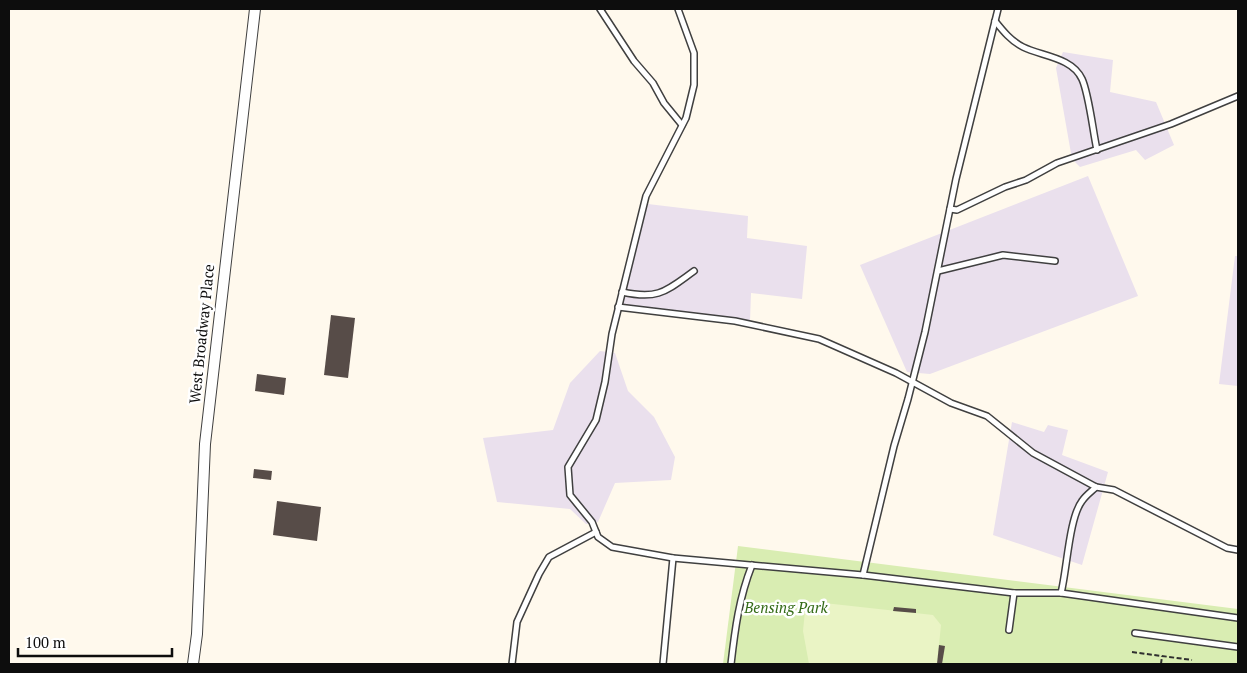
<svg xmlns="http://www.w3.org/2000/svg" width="1247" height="673" font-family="'PT Serif',serif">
	<rect width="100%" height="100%" fill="#fff9ed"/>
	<g fill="#eae0ed">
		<path d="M1063 52 1113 60 1110 92 1156 102 1174 145 1145 160 1136 150 1080 167 1072 159 1056 68Z"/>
		<path d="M1088 176 1138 296 930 374 907 372 860 265Z"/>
		<path d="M648 204 748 216 747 238 807 246 802 299 751 293 750 322 622 304Z"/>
		<path d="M1235 256H1238V386L1219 384Z"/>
		<path d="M600 351 615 353 628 391 654 417 675 457 671 480 615 483 598 522 586 524 570 509 497 502 483 438 553 430 570 383Z"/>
		<path d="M1012 422 1044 432 1048 425 1068 430 1062 455 1108 472 1082 565 993 535Z"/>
	</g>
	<path fill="#d9edb2" d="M738 546 1238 609V664H723Z"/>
	<path fill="#eaf4c5" d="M806 601 933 615 941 625 937 664H809L803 631Z"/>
	<g fill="#574c48">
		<path d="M331 315 355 318 348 378 324 375Z"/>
		<path d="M257 374 286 378 284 395 255 391Z"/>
		<path d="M254 469 272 471 271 480 253 478Z"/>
		<path d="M277 501 321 507 317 541 273 535Z"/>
		<path d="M894 607 916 609V613L893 611Z"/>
		<path d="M939 645 945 646 942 664H937Z"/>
	</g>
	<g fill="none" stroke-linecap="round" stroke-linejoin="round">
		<defs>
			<g id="lane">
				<path d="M600 9 634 61 653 83 664 103 682 125"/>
				<path d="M678 9 694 53V85L686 118 646 196 612 334 605 382 596 420 568 467 570 495 592 522 598 537 612 547 673 558 863 575 1014 593H1061L1238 618"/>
				<path d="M995 21C1003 31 1011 41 1023 47 1041 56 1072 57 1082 79 1089 94 1093 132 1097 150"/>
				<path d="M950 209 957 210 1005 187 1026 180 1057 163 1171 124 1238 96"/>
				<path d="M938 271 1003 255 1055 261"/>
				<path d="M622 292C659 300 666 291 694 271"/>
				<path d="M618 307 735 321 819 339 896 373 951 403 987 416 1033 453 1096 487 1114 490 1227 548 1238 550"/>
				<path d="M863 575 894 446 908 399 925 332 956 179 998 9"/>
				<path d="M1061 593C1067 570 1069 518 1082 501 1086 495 1092 491 1096 487"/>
				<path d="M1009 630 1014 593"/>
				<path d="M1135 633 1238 647"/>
				<path d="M512 664 517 622 539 574 549 557 596 532"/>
				<path d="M663 664 673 558"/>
				<path d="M731 664C735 629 739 598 752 565"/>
			</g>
			<path id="street" d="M193 664 197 634 205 444 255 9"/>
		</defs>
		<use href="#lane" stroke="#404040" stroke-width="8"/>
		<use href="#street" stroke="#404040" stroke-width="12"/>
		<g stroke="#2f2f2f" stroke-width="2" stroke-dasharray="5 2.5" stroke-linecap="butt">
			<path d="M1132 652 1192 660"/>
			<path d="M1161 664 1162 656"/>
		</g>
		<use href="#lane" stroke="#fff" stroke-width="5"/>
		<use href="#street" stroke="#fff" stroke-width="10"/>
	</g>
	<g text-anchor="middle" stroke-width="5" stroke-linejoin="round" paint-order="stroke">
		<g font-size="15" fill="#0d0d0d" stroke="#fff">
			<text transform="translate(202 334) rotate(-84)" y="5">West Broadway Place</text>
		</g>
		<g font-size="15" font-style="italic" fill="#346b17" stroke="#fff">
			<text x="786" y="613">Bensing Park</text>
		</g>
	</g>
	<rect width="1247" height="673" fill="none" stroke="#0d0d0d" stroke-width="20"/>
	<path d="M18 648v8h154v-8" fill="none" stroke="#0d0d0d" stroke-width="2.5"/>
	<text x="25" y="648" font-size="15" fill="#0d0d0d" stroke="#ffffff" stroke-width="4" paint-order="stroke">100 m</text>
</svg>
